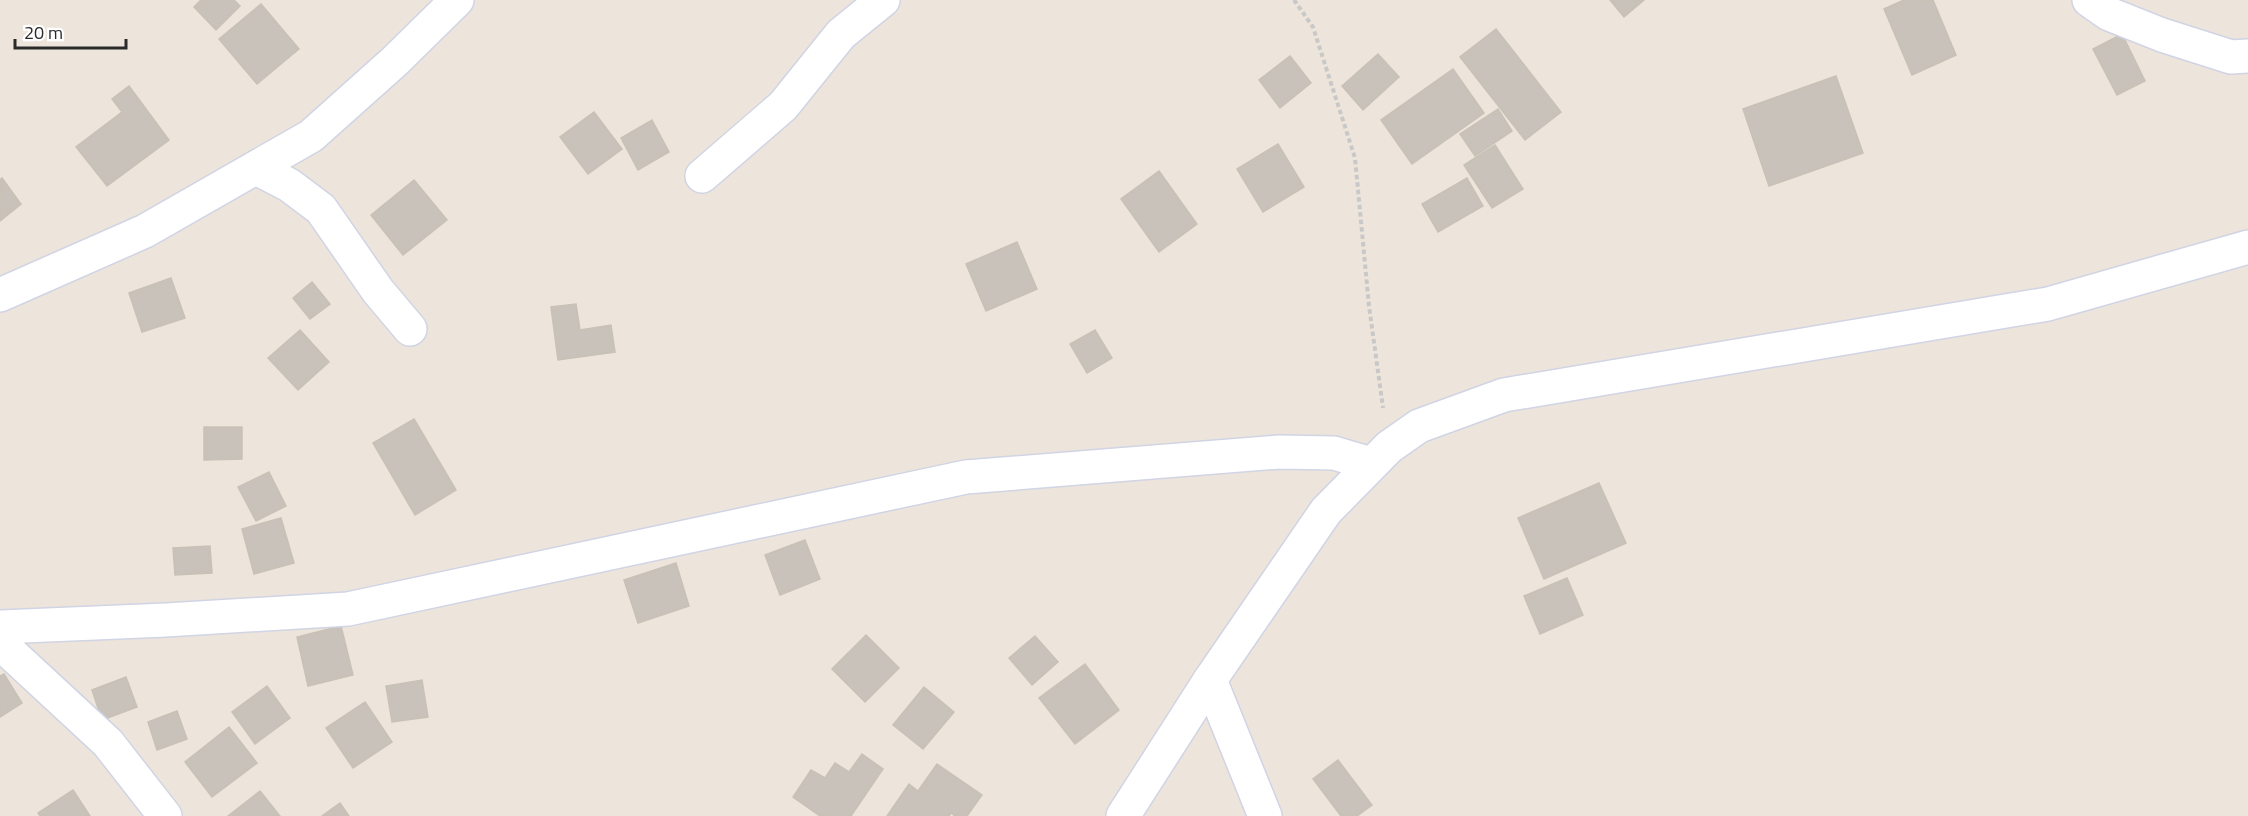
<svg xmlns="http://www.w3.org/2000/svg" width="2248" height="816" font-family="'Titillium Web',sans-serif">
	<rect width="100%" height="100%" fill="#ede5db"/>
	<g fill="#c8c2bb" stroke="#c8c1b5" stroke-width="1.5">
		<path d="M201 0H234L240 6 216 30 194 7Z"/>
		<path d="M1610 0H1644L1624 17Z"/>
		<path d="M1904 0H1933L1956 55 1912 75 1884 9Z"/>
		<path d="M261 4 299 49 257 84 219 39Z"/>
		<path d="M1496 29 1561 112 1525 140 1460 57Z"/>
		<path d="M2122 34 2145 81 2117 95 2093 49Z"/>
		<path d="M1378 54 1399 77 1363 110 1342 86Z"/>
		<path d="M1290 56 1311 83 1280 108 1259 80Z"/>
		<path d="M1453 69 1484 113 1412 164 1381 120Z"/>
		<path d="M1836 76 1863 153 1769 186 1743 109Z"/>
		<path d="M129 86 169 140 107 186 76 147 122 112 112 99Z"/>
		<path d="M1498 109 1512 131 1475 156 1460 134Z"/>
		<path d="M594 112 622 149 588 174 560 137Z"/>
		<path d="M652 120 669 152 638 170 621 138Z"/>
		<path d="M1278 144 1304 187 1263 212 1237 169Z"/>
		<path d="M1495 145 1523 189 1492 208 1464 165Z"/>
		<path d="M1159 171 1197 224 1159 252 1121 199Z"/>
		<path d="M2 178 21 204 0 221V180Z"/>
		<path d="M1467 178 1483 206 1438 232 1422 204Z"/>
		<path d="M414 180 447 220 403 255 371 215Z"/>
		<path d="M1017 242 1037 289 986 311 966 264Z"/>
		<path d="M171 278 185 318 142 332 129 293Z"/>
		<path d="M312 282 330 304 310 319 293 298Z"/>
		<path d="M576 304 580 330 611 325 615 352 558 360 551 307Z"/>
		<path d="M300 330 329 362 298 390 268 358Z"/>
		<path d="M1095 330 1112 358 1087 373 1070 344Z"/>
		<path d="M414 419 456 490 415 515 373 443Z"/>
		<path d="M204 427H242V459L204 460Z"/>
		<path d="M269 472 286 506 256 521 238 487Z"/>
		<path d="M1599 483 1626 543 1544 579 1518 518Z"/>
		<path d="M281 518 294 563 254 574 242 529Z"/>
		<path d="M805 540 820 579 780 595 765 555Z"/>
		<path d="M210 546 212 573 175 575 173 548Z"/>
		<path d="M676 563 689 606 638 623 624 580Z"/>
		<path d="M1567 578 1583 615 1540 634 1524 596Z"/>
		<path d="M341 626 353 675 308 686 297 637Z"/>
		<path d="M866 635 899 668 865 702 832 669Z"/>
		<path d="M1035 636 1058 662 1032 685 1009 658Z"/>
		<path d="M1085 664 1119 710 1075 744 1039 698Z"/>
		<path d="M4 674 22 703 0 717V676Z"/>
		<path d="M126 677 137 707 102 720 92 690Z"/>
		<path d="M422 680 428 717 392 722 386 686Z"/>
		<path d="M267 686 290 718 255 744 232 712Z"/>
		<path d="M924 687 954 712 923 749 893 725Z"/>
		<path d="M365 702 392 742 353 768 326 728Z"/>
		<path d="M177 711 187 739 157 750 148 722Z"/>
		<path d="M229 727 257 763 212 797 185 762Z"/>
		<path d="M862 754 883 769 851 816H820L793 797 811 770 825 778 835 763 849 772Z"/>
		<path d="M1338 760 1372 805 1357 816H1341L1313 779Z"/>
		<path d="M937 764 982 795 967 816H955L951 813 949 816H887L909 784 918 791Z"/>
		<path d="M73 790 90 816H40L38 813Z"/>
		<path d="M260 791 280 816H228Z"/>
		<path d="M340 803 349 816H322Z"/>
	</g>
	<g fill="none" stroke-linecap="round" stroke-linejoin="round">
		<defs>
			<g id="street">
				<path d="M2089 0 2109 14 2162 35 2231 57 2248 56"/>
				<path d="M256 168 289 185 321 209 378 291 410 329"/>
				<path d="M702 176 783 106 841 34 883 0"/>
				<path d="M0 295 145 231 311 136 395 61 457 0"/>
				<path d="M0 627 166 620 348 609 966 477 1279 452 1334 453 1371 464"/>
				<path d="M0 643 108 743 165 816"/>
				<path d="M1210 680 1265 816"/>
			</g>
			<path id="secondary" d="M1123 816 1210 680 1326 511 1389 447 1419 426 1504 395 2048 304 2248 247"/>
		</defs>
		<use href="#street" stroke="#d0d4e4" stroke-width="36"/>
		<use href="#secondary" stroke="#d0d4e4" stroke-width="36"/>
		<path stroke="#c8c8c8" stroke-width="4" stroke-dasharray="4.5 3" stroke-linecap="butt" d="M1294 0 1313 27 1355 158 1369 306 1383 408"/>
		<use href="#street" stroke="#fff" stroke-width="33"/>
		<use href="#secondary" stroke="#fff" stroke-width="33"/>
	</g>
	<path d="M15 39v9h111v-9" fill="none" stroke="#2a2a2a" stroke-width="3"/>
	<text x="24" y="39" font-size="18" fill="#2a2a2a" stroke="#ffffff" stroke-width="4.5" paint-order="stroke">20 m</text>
</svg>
